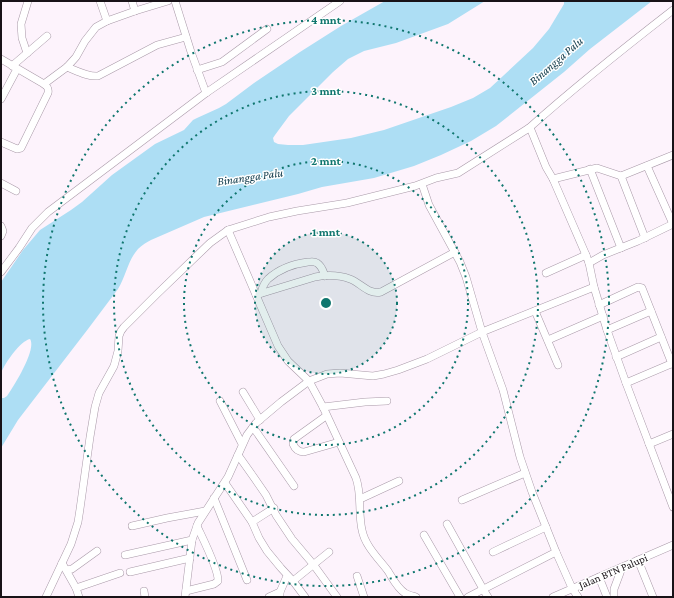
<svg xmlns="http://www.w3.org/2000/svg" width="674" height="598" font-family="'Crimson Pro',serif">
	<rect width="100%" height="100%" fill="#fdf3fc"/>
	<path fill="#addef4" d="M385 1H485L448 24 396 43 364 51 348 59 333 72 289 116 275 135 273 138 274 142 278 144 288 145H303L351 138 384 130 451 107 473 98 490 88 533 48 549 29 564 4V1H652L590 49 564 72 496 126 471 141 441 155 414 166 374 178 322 187 298 194 204 217 151 240C147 242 142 245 138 249 128 260 126 276 118 289L88 329 18 420 1 448V398H4L7 396C14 386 37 349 30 339 20 341 5 363 1 373V282L23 250 40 230 71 210 82 202 112 175 155 144 184 130 193 120 197 118 219 108 226 104 254 83 300 52 341 26Z"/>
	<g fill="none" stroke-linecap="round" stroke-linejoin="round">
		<defs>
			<g id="minor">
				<path d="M100 1 107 21"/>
				<path d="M132 1 135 11"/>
				<path d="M175 1 191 52 206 93"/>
				<path d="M27 53 22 38 21 24 28 1"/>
				<path d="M1 59 44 84C48 87 49 89 48 93L21 148 17 149 1 142"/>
				<path d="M12 66 47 36"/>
				<path d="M67 67C77 71 88 77 98 76L157 45 186 37"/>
				<path d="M197 70 222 62 267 29"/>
				<path d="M44 84 67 67 76 57 85 41 96 27 107 21 135 11 168 1"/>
				<path d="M1 99 17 69"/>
				<path d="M529 128C575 87 624 48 673 10"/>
				<path d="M647 166 673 224"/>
				<path d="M590 169 621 248"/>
				<path d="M621 176 645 238"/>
				<path d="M553 179 597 168 621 176 673 155"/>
				<path d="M1 183 16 191"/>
				<path d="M422 184 429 205 460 262 466 277 482 332 503 390 520 457 532 492 556 552 572 588 578 597"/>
				<path d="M1 226 3 231 1 236"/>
				<path d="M228 230 278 346 288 361 309 381 323 407 356 478C362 495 358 513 362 530 365 546 379 559 388 571 393 579 397 588 405 593 408 595 413 596 416 597"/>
				<path d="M589 263 603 255 638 241 673 224"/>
				<path d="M1 272 19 248 32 228 48 212 206 93 340 1"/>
				<path d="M546 273 586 255"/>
				<path d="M261 293C262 289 264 283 268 279 279 269 292 264 308 262 311 262 314 261 317 263 322 266 323 271 325 276"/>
				<path d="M256 295 315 277C326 275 339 275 350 279 361 283 368 295 381 292L455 252"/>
				<path d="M599 305 638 287 642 288 672 364"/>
				<path d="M535 311 558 365"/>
				<path d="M607 330 651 311"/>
				<path d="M548 340 603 316"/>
				<path d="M616 357 661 337"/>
				<path d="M626 383 673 363"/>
				<path d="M243 392 260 420"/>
				<path d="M220 401 242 444"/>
				<path d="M323 407 365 402 387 401"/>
				<path d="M326 416 294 439 293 444C295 449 298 452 304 452L339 442"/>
				<path d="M253 427 294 486"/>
				<path d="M649 444 673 434"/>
				<path d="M238 455 255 479 266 495 276 515 292 539 313 564 337 597"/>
				<path d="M225 483 252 522 259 538 267 551 281 568 293 581 305 597"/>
				<path d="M214 498 247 580"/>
				<path d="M360 499 399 481"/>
				<path d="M462 500 525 473"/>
				<path d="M252 522 274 508"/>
				<path d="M447 524 483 589 488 597"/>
				<path d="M132 526 167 518 205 511"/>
				<path d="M424 535 460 597"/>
				<path d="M493 552 546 527"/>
				<path d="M125 555 192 540"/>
				<path d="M638 560 653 597"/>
				<path d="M62 563 76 588 79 597"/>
				<path d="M67 570 72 569 97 551"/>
				<path d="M130 572 190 558"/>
				<path d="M357 576 364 597"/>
				<path d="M599 577 607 597"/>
				<path d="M293 581 329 552"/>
				<path d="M76 588 120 573"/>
				<path d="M144 591 145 597"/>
				<path d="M186 591 214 584 218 581C219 570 202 537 197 526"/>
				<path d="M46 597 71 544 78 522 80 509 90 437 95 407 99 393 114 366 118 351 119 336 121 331 124 327 157 294 210 243 228 230 269 217 297 211 347 203 415 186 436 178 458 173 529 128 531 130 546 167 553 179 586 255 589 263 594 287 607 330 626 383 673 507"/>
				<path d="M185 597 192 540 198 523 228 477 247 435 256 423 281 402 309 381 327 374 340 373 373 376 384 374 398 370 427 359 482 332 594 287"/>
				<path d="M269 597 280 592"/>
				<path d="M280 597V592L287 576"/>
				<path d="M468 597 556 552"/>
				<path d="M553 597 673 545"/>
				<path d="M614 597V589L620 573 622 567"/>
			</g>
		</defs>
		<use href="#minor" stroke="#a999a8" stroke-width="8"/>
		<use href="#minor" stroke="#fff" stroke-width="7"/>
	</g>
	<circle cx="326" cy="303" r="71" fill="#0f766e" fill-opacity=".12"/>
	<g fill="none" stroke="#0f766e" stroke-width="2" stroke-dasharray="2 4">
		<circle cx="326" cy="303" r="71"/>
		<circle cx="326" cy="303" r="142"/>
		<circle cx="326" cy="303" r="212"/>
		<circle cx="326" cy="303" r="283"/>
	</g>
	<g text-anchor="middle" stroke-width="3" stroke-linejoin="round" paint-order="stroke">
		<g font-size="11" fill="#181217" stroke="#fff">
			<text transform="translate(613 571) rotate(-23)" y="4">Jalan BTN Palupi</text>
		</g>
		<g font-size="12" font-style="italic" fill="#0e3949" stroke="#fff">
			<text transform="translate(556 61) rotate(-41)" y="4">Binangga Palu</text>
			<text transform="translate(250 177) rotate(-8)" y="4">Binangga Palu</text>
		</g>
	</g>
	<circle cx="326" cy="303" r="6" fill="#0f766e" stroke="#fff" stroke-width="2"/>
	<g font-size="12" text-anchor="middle" font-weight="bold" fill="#0f766e" stroke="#fff" stroke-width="3" stroke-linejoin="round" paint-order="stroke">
		<text x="326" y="24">4 mnt</text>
		<text x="326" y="95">3 mnt</text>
		<text x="326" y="165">2 mnt</text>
		<text x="326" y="236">1 mnt</text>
	</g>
	<rect width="674" height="598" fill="none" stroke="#181217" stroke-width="4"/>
</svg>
